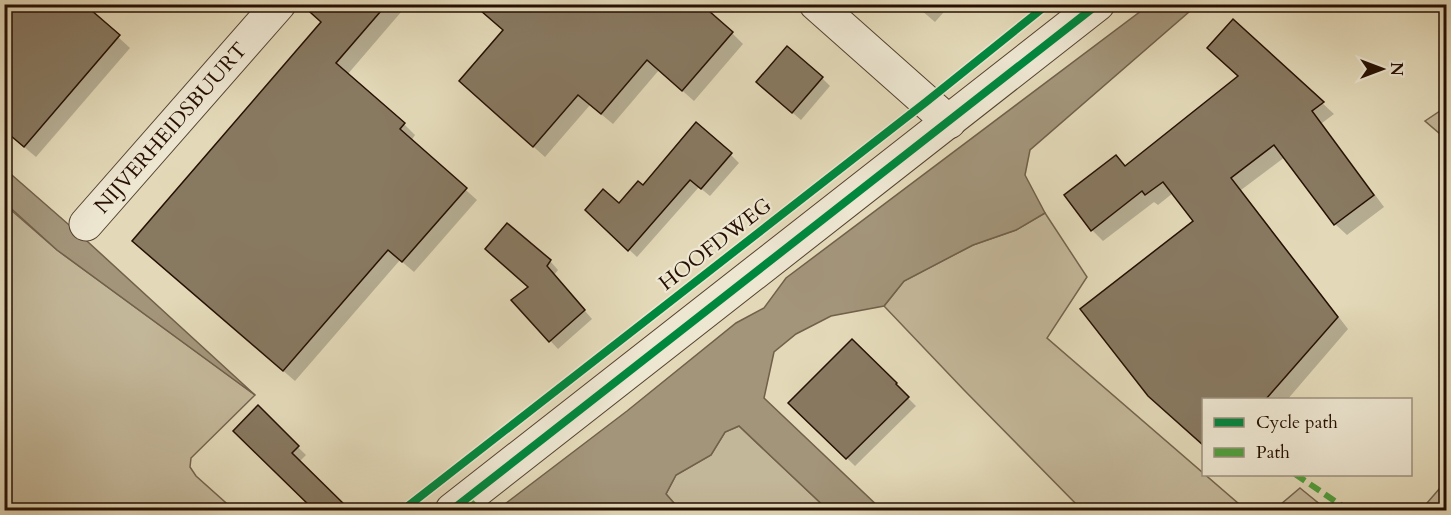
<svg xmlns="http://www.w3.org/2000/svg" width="1451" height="515" font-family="Cardo,serif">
	<rect width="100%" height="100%" fill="#e3d9b8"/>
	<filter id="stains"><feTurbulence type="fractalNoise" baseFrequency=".00333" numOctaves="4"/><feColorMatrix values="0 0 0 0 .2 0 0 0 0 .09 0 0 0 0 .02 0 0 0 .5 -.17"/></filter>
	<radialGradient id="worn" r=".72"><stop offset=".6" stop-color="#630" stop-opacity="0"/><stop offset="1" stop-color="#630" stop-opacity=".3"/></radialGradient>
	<g fill="#c3b799" stroke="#74644e" stroke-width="1.5">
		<path d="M1446 107V139L1425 121Z"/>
		<path d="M4 204 57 250 255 395 191 458 190 467 196 476 234 510H5Z"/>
		<path d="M1045 213 1087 277 1047 338 1246 510H1082L964 390 884 306 904 281 973 245 1016 230Z"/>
		<path d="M739 426 828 510H680L666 494 676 475 711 455 725 432Z"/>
		<path d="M1446 481V510H1421Z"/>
		<path d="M1300 488 1327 510H1274Z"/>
	</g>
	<g fill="#a3957a" stroke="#71604a" stroke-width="1.5">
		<path d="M1149 5H1197L1030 150 1025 175 1045 213 1016 230 973 245 904 281 884 306 831 316 796 334 774 352 764 398 882 510H828L739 426 725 432 711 455 676 475 666 494 680 510H497L627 411 736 323 764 308 786 278Z"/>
		<path d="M5 169 76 231 255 395 57 250 5 203Z"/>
	</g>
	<g fill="#0003">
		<path d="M82 4 130 48 36 157 4 130Z"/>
		<path d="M313 4H408L347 75 404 124 415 135 411 141 477 200 414 272 400 260 295 381 145 252 322 23Z"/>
		<path d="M914 4H951L935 22Z"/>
		<path d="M1234 21 1334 114 1322 123 1384 207 1347 235 1335 224 1285 157 1241 190 1348 329 1287 400H1204V444L1161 407 1195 221 1173 193 1158 205 1154 202 1103 241 1092 230 1116 157 1126 167 1240 76Z"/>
		<path d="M732 33 743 44 694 101 659 70 613 124 590 105 545 157 472 92Z"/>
		<path d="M822 78 830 86 801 120 766 90Z"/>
		<path d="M731 155 739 163 710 196 699 187 637 257 595 218 619 205 643 187Z"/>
		<path d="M550 261 558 270 554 275 592 319 558 349 513 301 530 288Z"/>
		<path d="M852 341 904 392 903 393 916 406 855 466 790 403Z"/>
		<path d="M258 408 306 455 299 462 348 510H316L235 431Z"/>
	</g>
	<g fill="#887961" stroke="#261003" stroke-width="1.5">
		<path d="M4 4H84L120 35 24 147 4 130Z"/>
		<path d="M301 4H387L336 63 405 123 400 129 467 188 402 262 388 250 283 371 132 241 321 22Z"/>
		<path d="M473 4H701L733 32 682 91 647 60 601 114 578 95 533 147 459 81 503 30Z"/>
		<path d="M1233 19 1324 102 1312 111 1374 195 1334 225 1274 145 1231 178 1338 317 1266 399H1203V445L1148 396 1080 309 1193 221 1163 182 1145 195 1142 191 1091 231 1064 195 1116 155 1125 166 1238 76 1207 48Z"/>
		<path d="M787 46 823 77 792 113 756 82Z"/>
		<path d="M696 122 732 153 701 189 690 180 628 251 585 210 603 189 619 203 638 181 643 185Z"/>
		<path d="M507 223 551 260 547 266 585 310 549 342 511 300 528 287 485 249Z"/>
		<path d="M852 339 897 383 896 384 909 397 846 459 788 403Z"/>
		<path d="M258 405 299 446 292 453 350 510H314L233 431Z"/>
	</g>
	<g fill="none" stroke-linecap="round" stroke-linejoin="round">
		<defs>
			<g id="minor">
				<path d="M816 4 949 122"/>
				<path id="s1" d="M86 224 279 4"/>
			</g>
			<path id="tertiary" d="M452 510 1098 4"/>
		</defs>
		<use href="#minor" stroke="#554230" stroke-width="35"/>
		<use href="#tertiary" stroke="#554230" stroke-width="35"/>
		<use href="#minor" stroke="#ede6d1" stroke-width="33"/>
		<use href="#tertiary" stroke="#ede6d1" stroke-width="33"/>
		<g stroke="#50a03d" stroke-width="6" stroke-dasharray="12 6" stroke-linecap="butt">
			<path d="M1295 474 1348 510"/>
			<path d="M467 498 479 510"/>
		</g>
		<defs>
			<g id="cycleway">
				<path d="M403 510 926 102 1048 4"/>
				<path d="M452 510 1098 4"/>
			</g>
		</defs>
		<use href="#cycleway" stroke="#ede6d1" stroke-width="11"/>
		<use href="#cycleway" stroke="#00873e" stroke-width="8"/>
	</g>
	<g text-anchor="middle" stroke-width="4.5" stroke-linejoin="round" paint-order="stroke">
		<g font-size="21" fill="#261003" stroke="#ede6d1">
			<text dy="7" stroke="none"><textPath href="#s1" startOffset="128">NIJVERHEIDSBUURT</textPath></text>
			<text transform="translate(715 244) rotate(-38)" y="7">HOOFDWEG</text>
		</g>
	</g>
	<rect width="1451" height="515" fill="none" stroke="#e3d9b8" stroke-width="24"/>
	<rect x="6" y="6" width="1439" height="503" fill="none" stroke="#261003" stroke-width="3"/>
	<rect x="12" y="12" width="1427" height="491" fill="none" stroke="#261003" stroke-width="1.5"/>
	<rect x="1202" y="398" width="210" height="78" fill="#ede6d1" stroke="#9d907f" stroke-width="1.5"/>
	<rect x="1214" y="418" width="30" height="9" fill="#00873e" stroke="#9d907f" stroke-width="1.5"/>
	<text x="1256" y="428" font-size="18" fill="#261003">Cycle path</text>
	<rect x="1214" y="448" width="30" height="9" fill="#50a03d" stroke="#9d907f" stroke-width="1.5"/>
	<text x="1256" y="458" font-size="18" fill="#261003">Path</text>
	<g transform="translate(1382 69) rotate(90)" stroke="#ede6d1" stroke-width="4.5" paint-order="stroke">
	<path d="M0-4.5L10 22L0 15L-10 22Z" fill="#261003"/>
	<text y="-9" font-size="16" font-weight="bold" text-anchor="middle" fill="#261003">N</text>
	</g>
	<rect width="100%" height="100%" filter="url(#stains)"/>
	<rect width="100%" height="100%" fill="url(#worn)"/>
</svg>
